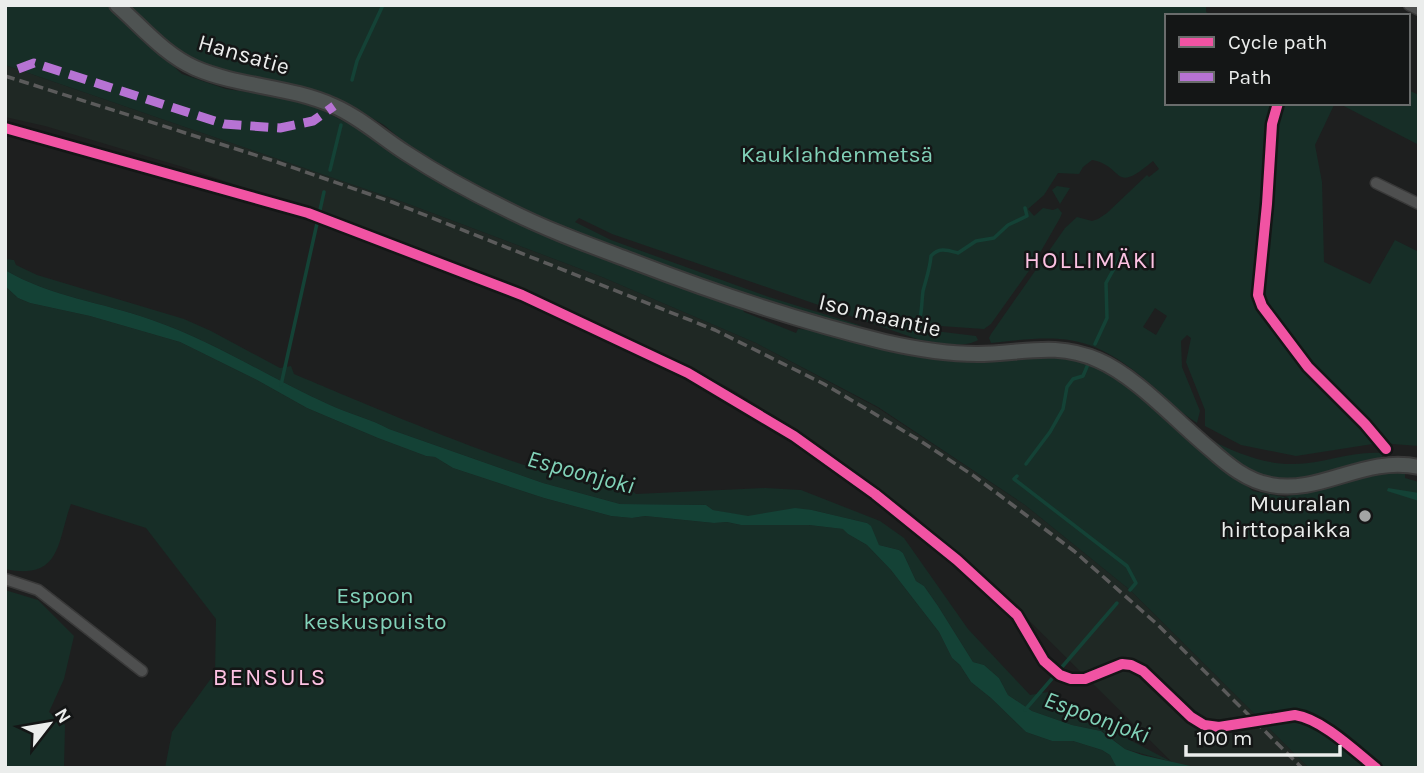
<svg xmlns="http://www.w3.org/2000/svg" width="1424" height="773" font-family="Karla,sans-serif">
	<rect width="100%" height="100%" fill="#1e1f1f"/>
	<path fill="#1f2824" d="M5 65 403 202 602 277 756 343 878 408 1025 505 1130 590 1309 768H1178L980 572 910 512 814 441 733 390 658 351 481 274 325 215 183 167 45 126 5 117Z"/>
	<g fill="#172e27" fill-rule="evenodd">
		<path d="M5 5H107L182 74 226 89 290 98 314 106 353 126 436 178 742 308 744 312 796 333 798 329 827 331 920 357 960 360 1051 354 1089 362 1112 375 1253 491 1285 497 1379 469 1405 471V478L1419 482V768H1309L1130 590 1025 505 878 407 756 343 602 277 403 202 5 65Z"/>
		<path d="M125 5H1206V12L1214 16H1167V103H1335L1315 145 1322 182 1324 262 1370 284 1395 240 1419 252V446L1379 443 1296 456 1241 445 1205 426V410L1186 362 1191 338 1187 335 1181 341 1182 367 1200 411 1197 423C1179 412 1163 395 1147 381 1089 333 1063 335 991 343L989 338 991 334 1065 228 1077 217 1092 221 1098 219 1107 213 1147 175 1149 177 1159 169 1153 161C1112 196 1125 166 1092 160L1083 167 1079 174 1058 173 1044 195 1028 209 1034 216 1043 208 1053 210 1058 208 1062 213 1060 218 1033 265 991 324 984 329 940 326 936 327 935 331 976 336 978 340C963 349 937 342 920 340L612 234 579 218 575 222 611 240 769 297 862 326 843 324 759 302 610 247 499 200 417 153 384 125 339 99 296 87 209 69 171 47ZM1155 308 1167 316 1156 335 1143 327Z"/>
		<path d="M1408 90 1419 95V145L1338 103H1408Z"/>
		<path d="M1057 186 1070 188 1060 204 1052 190Z"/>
		<path d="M5 259 14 260 16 265 37 275 184 319 211 331 280 368 291 366 294 374C342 394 590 502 626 486L636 494 765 488 801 490 880 521 904 538 968 629 1030 695 1048 692 1049 703 1109 725 1128 739 1172 762 1125 749 1102 731 1072 725 1032 711 1008 695 999 678 984 665 973 662 938 606 924 586 916 581 903 553 899 550 879 545 867 523 812 510 748 517 713 510 706 505 620 504 543 483 389 429C371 419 350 414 330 405 270 378 215 342 152 320 102 302 51 297 5 270Z"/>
		<path d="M5 286 18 298 30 303 90 316 180 342 257 380 307 408 378 438 426 456 435 457 453 468 544 498 611 516 632 518 645 516 714 523 727 522 741 525H809L844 529 848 534 867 545 891 570 939 632 952 658 960 665 971 682 991 698 1026 732 1052 741H1073L1102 750 1110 755 1117 768H165L172 732 215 673 216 619 146 528 71 504C57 541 62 581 5 569Z"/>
		<path d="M1209 439C1234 452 1265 465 1294 464 1323 464 1351 451 1381 453L1384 455 1379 459C1348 466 1291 487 1261 478 1241 471 1225 453 1209 439Z"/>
		<path d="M5 590 38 600 74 636 64 679 49 712 65 725 64 768H5Z"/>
	</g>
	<g fill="#144236">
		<path d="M5 270C51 297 102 302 152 320 215 342 270 378 330 405 350 414 371 419 389 429L543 483 620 504 706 505 713 510 748 516 795 508 812 510 867 523 871 526 879 545 899 550 903 553 916 581 924 586 938 606 973 662 984 665 999 678 1008 695 1032 711 1072 725 1101 731 1125 749 1142 755 1199 768H1117L1110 755 1102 750 1073 741H1052L1026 732 991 698 971 682 960 665 952 658 939 632 891 570 867 545 848 534 843 529 809 525H741L727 522 714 523 645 516 632 518 611 516 544 498 453 468 435 457 426 456 378 438 307 408 257 380 180 342 90 316 30 303 18 298 5 286Z"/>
		<path d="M1388 488 1419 493V501L1387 491Z"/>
	</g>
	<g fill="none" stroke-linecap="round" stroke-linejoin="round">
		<g stroke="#144236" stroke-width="3.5">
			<path d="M352 80 357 61 383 5"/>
			<path d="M330 170 341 125"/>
			<path d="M914 331C923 317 921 306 923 291 926 279 930 269 931 256 939 247 947 250 958 253L976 241 994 238 1008 225 1027 216 1025 208"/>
			<path d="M1095 344 1107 318 1106 283 1126 247"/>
			<path d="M281 385 324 192"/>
			<path d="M1026 464 1050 432 1063 409 1067 387 1073 379 1083 376 1089 362"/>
			<path d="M1017 476 1014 479 1127 566 1136 583 1130 590"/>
			<path d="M1025 710 1117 603"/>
		</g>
		<defs>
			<g id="street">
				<path d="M1409 5 1419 10"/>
				<path d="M1376 183 1419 204"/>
				<path d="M5 579 38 590 142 671"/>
			</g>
			<path id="secondary" d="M117 5C142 27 164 54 195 68 239 87 290 86 334 106 361 118 381 137 406 153 438 174 471 192 506 209 547 230 589 245 632 261 715 293 799 321 885 342 916 349 946 354 977 354 1021 354 1055 341 1098 360 1136 376 1177 422 1210 449 1228 465 1247 481 1271 485 1320 495 1365 455 1419 467"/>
		</defs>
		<use href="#street" stroke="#393939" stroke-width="13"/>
		<use href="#secondary" stroke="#393939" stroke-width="18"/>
		<use href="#street" stroke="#4e4f4f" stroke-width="10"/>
		<use href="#secondary" stroke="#4e5352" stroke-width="14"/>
		<path stroke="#5b5b5b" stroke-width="3.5" stroke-dasharray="10 5" stroke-linecap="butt" d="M5 76 271 160 392 202 715 330 824 384 919 440 974 476 1074 551 1158 625 1302 768"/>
		<path stroke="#b673d3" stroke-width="9" stroke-dasharray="18 9" stroke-linecap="butt" d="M18 69 34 63 224 124 280 128 313 121 334 106"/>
		<defs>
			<g id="cycleway">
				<path d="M1278 103 1272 124 1267 204 1258 295 1262 306 1308 367 1365 424 1386 449"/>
				<path d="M5 128 308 213 522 295 688 373 794 436 875 494 957 560 1017 615 1044 661 1060 675 1071 679H1085L1122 664 1131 665 1143 671 1191 717 1204 725 1219 727 1295 715C1322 719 1355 751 1376 768"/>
			</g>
		</defs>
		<use href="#cycleway" stroke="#141616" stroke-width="15"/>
		<use href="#cycleway" stroke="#f153a3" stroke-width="10"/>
	</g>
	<circle fill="#a3a5a4" stroke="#141616" stroke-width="2.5" cx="1365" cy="516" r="7"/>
	<g text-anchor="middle" stroke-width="5" stroke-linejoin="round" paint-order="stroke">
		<g font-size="23" fill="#ebedec" stroke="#141616">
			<text transform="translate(244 54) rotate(16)" y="8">Hansatie</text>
			<text transform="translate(880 315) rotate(13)" y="8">Iso maantie</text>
		</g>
		<g font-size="23" fill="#82d2b9" stroke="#141616">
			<text x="837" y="162">Kauklahdenmetsä</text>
			<text x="375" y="603">Espoon<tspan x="375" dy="26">keskuspuisto</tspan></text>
		</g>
		<g font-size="23" fill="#ebedec" stroke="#141616" text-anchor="end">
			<text x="1351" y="511">Muuralan<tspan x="1351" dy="26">hirttopaikka</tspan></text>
		</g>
		<g font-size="24" letter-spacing="2" fill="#fdc2e3" stroke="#141616">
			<text x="1091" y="268">HOLLIMÄKI</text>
			<text x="270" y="685">BENSULS</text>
		</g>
		<g font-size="24" font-style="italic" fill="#81d2b8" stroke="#141616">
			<text transform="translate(581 472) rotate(15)" y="8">Espoonjoki</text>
			<text transform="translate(1097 717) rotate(20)" y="8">Espoonjoki</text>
		</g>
	</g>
	<rect width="1424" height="773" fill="none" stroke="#ebedec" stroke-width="14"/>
	<rect x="1165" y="14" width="245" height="91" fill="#141616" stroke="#6a6c6c" stroke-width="2"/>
	<rect x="1179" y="37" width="35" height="10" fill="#f153a3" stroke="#6a6c6c" stroke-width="2"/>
	<text x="1228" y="49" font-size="21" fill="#ebedec">Cycle path</text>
	<rect x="1179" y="72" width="35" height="10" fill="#b673d3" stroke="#6a6c6c" stroke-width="2"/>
	<text x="1228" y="84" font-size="21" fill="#ebedec">Path</text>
	<g transform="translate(49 724) rotate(59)" stroke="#141616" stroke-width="5" paint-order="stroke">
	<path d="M0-5L12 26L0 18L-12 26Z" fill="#ebedec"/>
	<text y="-10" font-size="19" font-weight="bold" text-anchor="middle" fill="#ebedec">N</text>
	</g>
	<path d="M1186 745v10h154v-10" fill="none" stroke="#ebedec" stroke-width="3.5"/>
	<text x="1196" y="745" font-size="21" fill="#ebedec" stroke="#141616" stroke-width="5" paint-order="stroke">100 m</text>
</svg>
